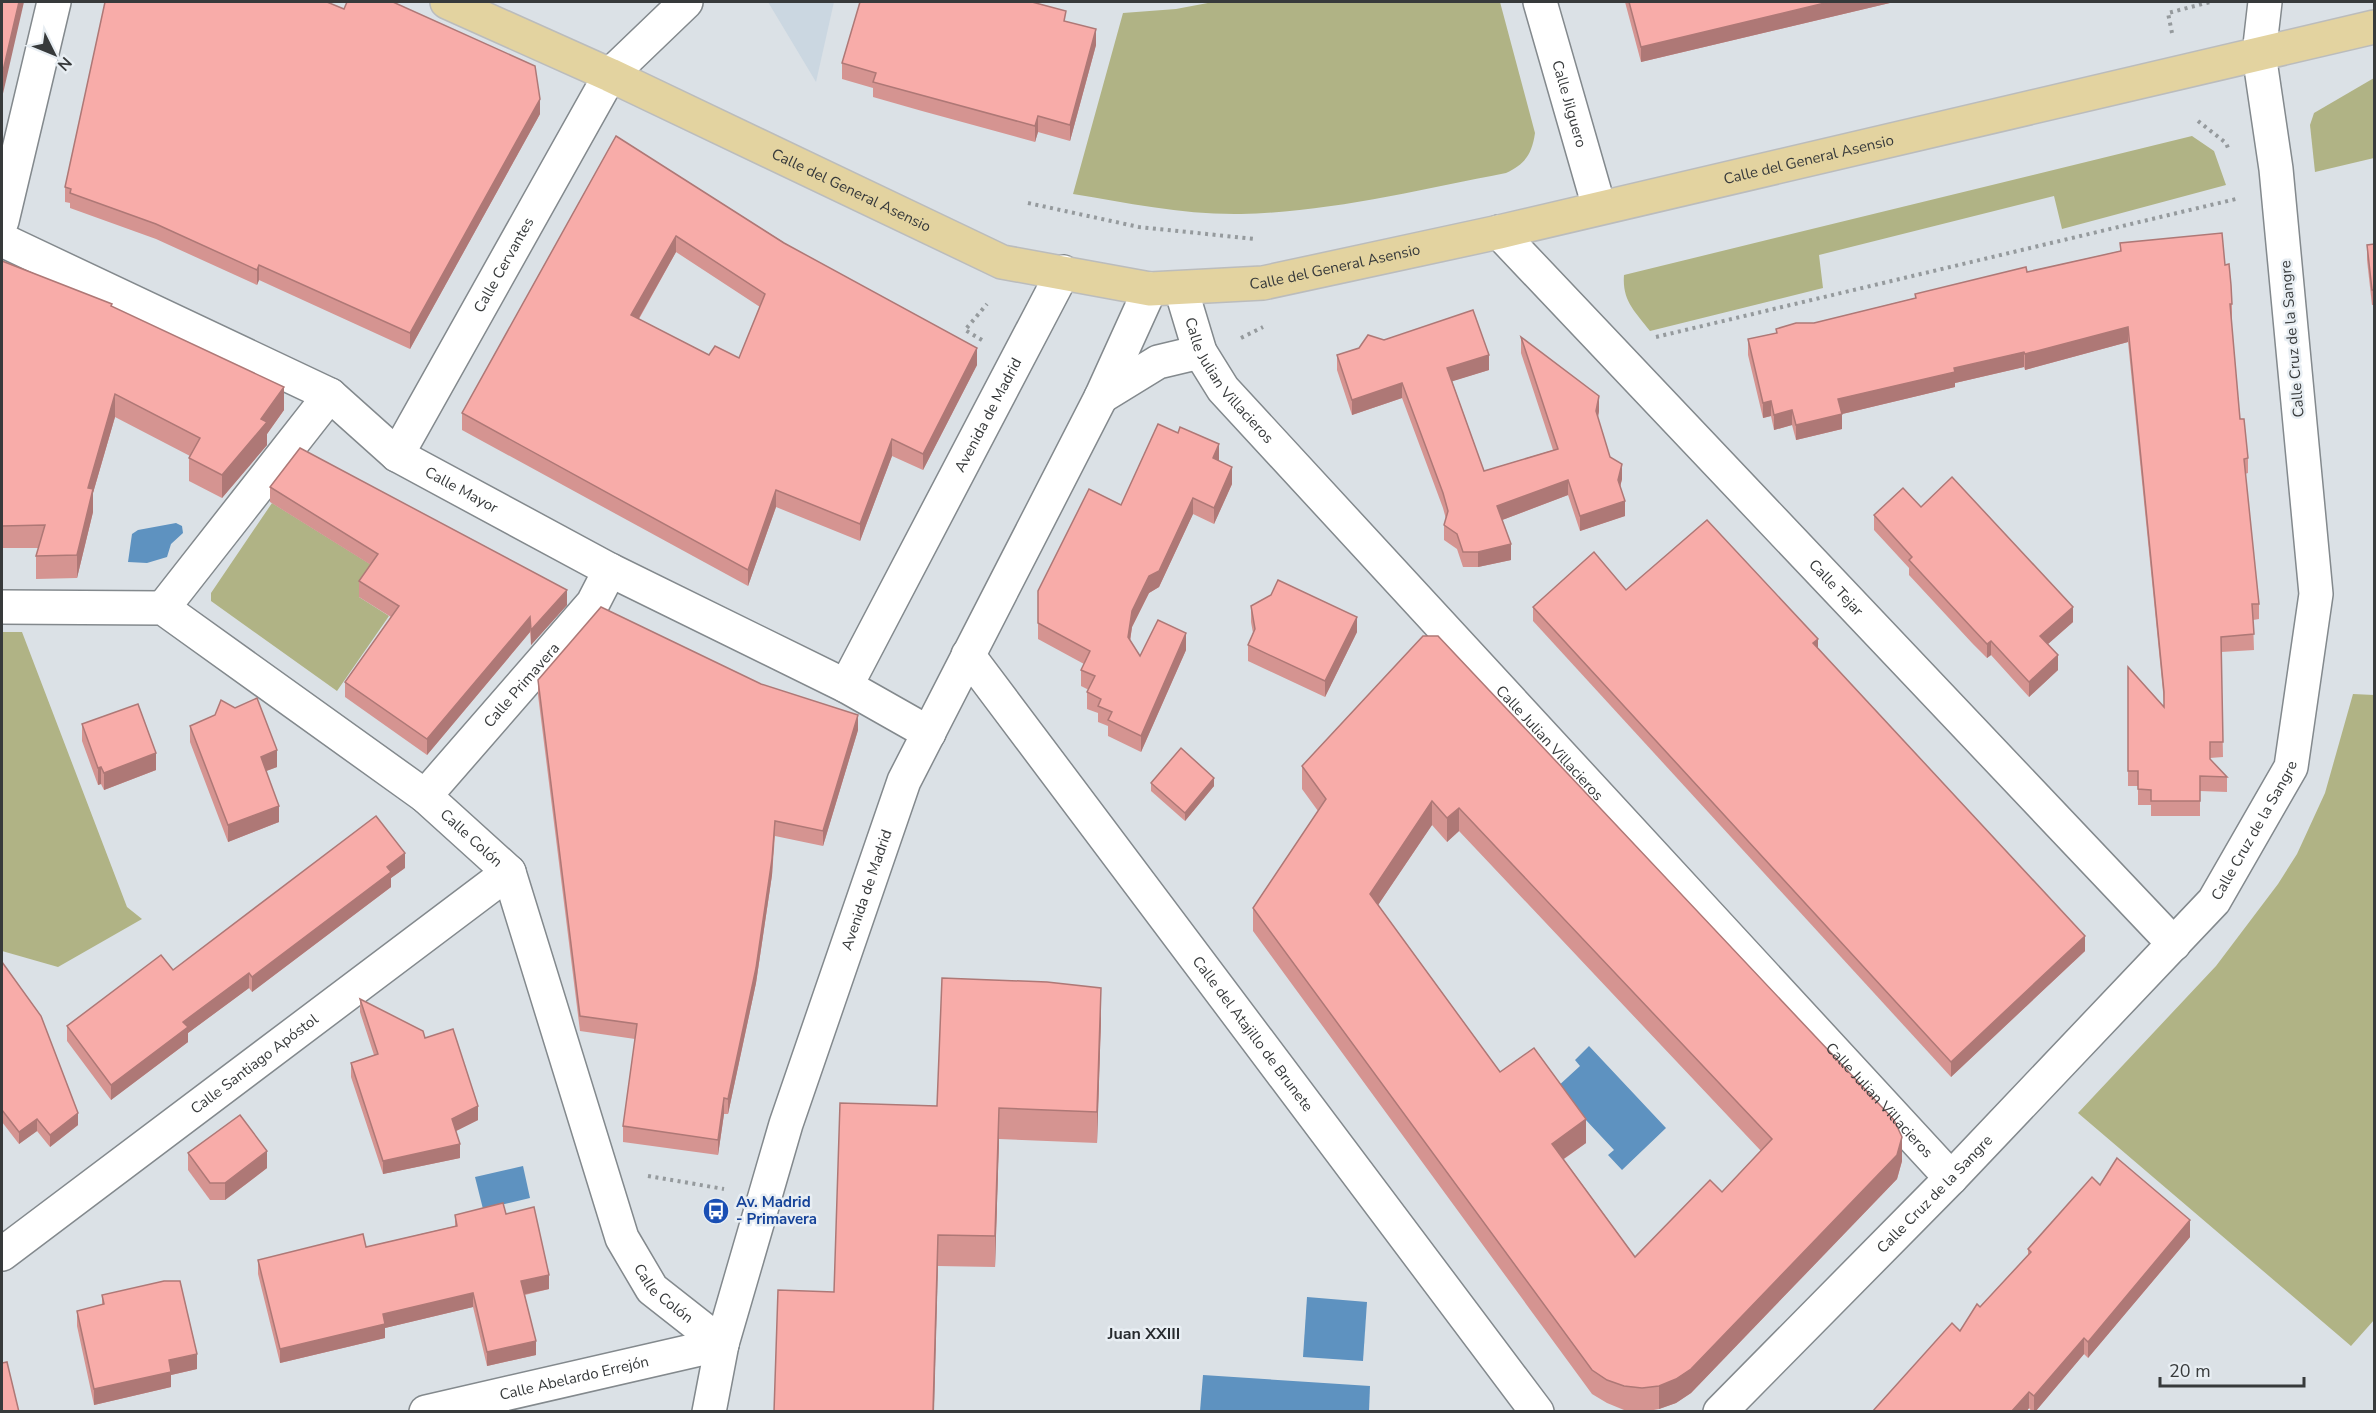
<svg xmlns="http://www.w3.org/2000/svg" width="2376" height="1413" font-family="'Nunito Sans',sans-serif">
	<rect width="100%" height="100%" fill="#dbe1e6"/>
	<path fill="#cbd7e1" d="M768 2H834L816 82Z"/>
	<g fill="#b0b385">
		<path d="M1213 2H1500L1535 133C1532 154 1525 164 1506 173 1418 190 1330 212 1241 214 1185 215 1128 203 1073 194L1123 13 1176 9Z"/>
		<path d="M2374 78V158L2315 172 2310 125 2314 113Z"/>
		<path d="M2192 136 2214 151 2226 185 2062 229 2054 196 1819 255 1823 288 1650 331C1635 311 1622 301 1624 275Z"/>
		<path d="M272 503 378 569 359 597 389 616 337 691 211 601V593Z"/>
		<path d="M2 632H22L127 907 142 919 58 967 2 951Z"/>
		<path d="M2353 694 2374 695V1320L2351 1346 2078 1113 2216 966 2278 884 2297 854 2325 793Z"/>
	</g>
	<g fill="#5e92c0">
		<path d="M176 523 182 526 183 533 171 544 167 557 147 563 128 562 132 534 138 530Z"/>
		<path d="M1589 1046 1666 1128 1622 1170 1608 1155 1614 1150 1556 1088 1580 1066 1575 1060Z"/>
		<path d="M523 1166 530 1198 483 1209 475 1177Z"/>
		<path d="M1307 1297 1367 1302 1363 1361 1303 1357Z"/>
		<path d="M1203 1375 1370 1386 1369 1411H1200Z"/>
	</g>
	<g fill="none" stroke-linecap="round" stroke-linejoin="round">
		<defs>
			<g id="minor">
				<path id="s1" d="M1540 2 1599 207"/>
				<path d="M2 221 54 2"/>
				<path id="s2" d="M1499 232 2174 944"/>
				<path id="s3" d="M2 240 330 395 397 455 610 570 846 686 929 733"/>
				<path id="s4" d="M1181 289 1200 352 1223 389 1951 1178"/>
				<path d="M1101 397 1158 362 1200 352"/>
				<path id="s5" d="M397 455 610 75 686 2"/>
				<path id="s6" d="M2 607 163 608 425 796 509 872 622 1238 652 1289 722 1344"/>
				<path d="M163 608 330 395"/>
				<path id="s7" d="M968 655 1537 1412"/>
				<path id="s8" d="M846 686 1063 272"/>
				<path id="s9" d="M425 796 593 603 610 570"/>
				<path id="s10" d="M2 1254 509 872"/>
				<path id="s11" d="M426 1412 722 1344"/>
				<path id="s12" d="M709 1412 722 1344 786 1124 904 781 1101 397 1150 289"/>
				<path id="s13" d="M1720 1412 1951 1178 2214 901 2291 767 2316 594 2276 169 2259 54 2265 2"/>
			</g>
			<g id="major">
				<path id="s14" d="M447 2 610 75 1002 262 1150 289 1263 283 1499 232 2374 27"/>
			</g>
		</defs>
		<use href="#minor" stroke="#83898d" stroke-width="36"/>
		<use href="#major" stroke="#bbbcbc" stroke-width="36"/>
		<g stroke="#959a9d" stroke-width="4" stroke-dasharray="3 4.5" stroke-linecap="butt">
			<path d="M2172 33 2168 13 2210 2"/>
			<path d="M2198 121 2226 143 2228 148"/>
			<path d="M1028 203 1139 227 1255 239"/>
			<path d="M1656 337 2236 199"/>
			<path d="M1241 338 1263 327"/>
			<path d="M982 340 965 330 987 304"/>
			<path d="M648 1176 724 1189"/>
		</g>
		<use href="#minor" stroke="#fff" stroke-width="33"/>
		<use href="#major" stroke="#e3d3a0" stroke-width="33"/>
	</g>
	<g fill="#d59491" fill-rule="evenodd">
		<path d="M1625 2H1894L1641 62Z"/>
		<path d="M1066 21 1096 45 1070 141 1038 132 1035 142 922 111 873 97V88L842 79V63Z"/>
		<path d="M540 114 410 349 259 280 257 285 156 239 70 208V203L65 202V187Z"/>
		<path d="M616 136 977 365 923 470 892 456 860 541 776 507 748 586 462 430V413ZM676 252 760 307 739 358 709 355 639 319Z"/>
		<path d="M2120 243 2225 265 2232 304V319H2231L2240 419 2248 458V473L2245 474 2259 604V619L2253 620 2254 650 2221 652 2223 757 2210 758V759L2227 777V792L2200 791V816H2151V805H2138V786H2128V667L2164 707V702L2128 342 2025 370 2024 367 1955 383V387L1842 414V429L1796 440 1792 425 1774 430 1771 416 1763 418 1748 355V339L1776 333V329L1814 323 1915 298V294L2027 272 2120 251Z"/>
		<path d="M2374 244V305H2372L2367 260V245Z"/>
		<path d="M2 261 112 306 284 410 267 434V445L222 498 189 481V458L190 456 115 417 93 493V512L77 578 36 579V556L39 548H2Z"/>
		<path d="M1521 337 1599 411 1598 418 1610 457 1622 479 1620 487 1625 516 1580 531 1568 495 1502 520 1511 560 1478 567H1463L1457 549 1444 540V525L1446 519 1443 508 1402 398 1352 415 1337 370V355L1489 370 1452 381 1484 471 1553 450 1521 353Z"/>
		<path d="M1219 461 1232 484 1214 524 1193 514 1159 587 1149 593 1132 627 1130 641 1140 656 1186 650 1141 752 1108 736V726L1098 722V713L1087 709V692L1089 690 1081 686V670L1084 664 1038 639V591L1121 505Z"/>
		<path d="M270 487 567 605 531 645 530 632 427 755 345 697V682L391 617 359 597V581L371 565 270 502Z"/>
		<path d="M1921 507 2073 622 2048 644 2058 670 2029 697 1991 655 1987 658 1972 643 1909 575V568L1874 530V515Z"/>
		<path d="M1626 590 1818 648 2085 951 1951 1077 1533 621V607Z"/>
		<path d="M1251 606 1357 632 1325 697 1248 661V645L1253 633 1251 622Z"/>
		<path d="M1423 636 1902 1161 1897 1179 1691 1393 1676 1403 1659 1409 1643 1412 1624 1410 1607 1403 1592 1394 1253 931V908L1318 811 1302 789V766ZM1432 825 1447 842 1459 831 1761 1151 1722 1192 1635 1257 1564 1159 1586 1143 1500 1072 1378 905Z"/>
		<path d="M538 680 761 684 858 730 823 846 775 836 772 875 756 983 728 1114H724L718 1155 623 1142V1126L635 1039 580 1031 538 695Z"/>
		<path d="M82 724 156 770 104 790 101 784 98 785 82 741Z"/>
		<path d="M190 726 277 767 266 771 279 822 228 842 190 742Z"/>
		<path d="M1151 783 1214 786 1185 821 1151 791Z"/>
		<path d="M405 868 391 878V887L252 992 249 988 188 1033V1042L111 1100 67 1041V1026L173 970Z"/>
		<path d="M2 962 78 1125 50 1147 37 1131 19 1144 2 1122Z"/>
		<path d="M360 999 425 1038 478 1120 456 1131 460 1158 383 1174 351 1077V1063L374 1055 360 1012Z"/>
		<path d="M1101 1019 1097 1143 999 1139 995 1267 938 1266 834 1292 937 1106Z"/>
		<path d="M188 1153 267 1168 225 1200H210L188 1170Z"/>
		<path d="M2100 1185 2190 1237 2088 1358 2084 1354 2035 1412H2032L2029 1408 2026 1412H1872L1960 1331 1980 1307 2028 1255V1249Z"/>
		<path d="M506 1214 549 1289 525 1295 536 1355 487 1366 473 1307 385 1328V1338L280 1363 258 1274V1260L366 1247 455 1226V1215Z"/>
		<path d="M102 1295 197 1369 171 1375V1387L94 1405 77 1326V1311L102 1305Z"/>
	</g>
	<g fill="#ae7876">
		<path d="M19 2H24L2 98V75Z"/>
		<path d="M1829 2H1894L1641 62V47Z"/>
		<path d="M1096 29V45L1070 141V125Z"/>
		<path d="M540 99V114L410 349V333Z"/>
		<path d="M1038 116V132L1035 142V126Z"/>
		<path d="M676 236V252L631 332V315Z"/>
		<path d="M259 265V280L257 285V270Z"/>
		<path d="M2128 327V342L2025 370V354Z"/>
		<path d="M977 348V365L923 470V454Z"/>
		<path d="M2024 352V367L1955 383V387L1838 415V399L1954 368Z"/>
		<path d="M1489 355V370L1447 383V368Z"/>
		<path d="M1402 383V398L1352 415V400Z"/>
		<path d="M284 387V410L267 434V445L222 498V475Z"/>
		<path d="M115 394V417L93 493V512L77 578V555L88 488Z"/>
		<path d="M1599 396V411L1596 426V411Z"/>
		<path d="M1771 401V416L1763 418V403Z"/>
		<path d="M1792 410V425L1774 430V415Z"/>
		<path d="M1842 414V429L1796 440V425Z"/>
		<path d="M892 439V456L860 541V524Z"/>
		<path d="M1219 444V461L1213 475V458Z"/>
		<path d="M1622 464V479L1618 495V480Z"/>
		<path d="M1232 467V484L1214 524V508Z"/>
		<path d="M1568 480V495L1497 522V506Z"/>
		<path d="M776 490V507L748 586V570Z"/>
		<path d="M1193 498V514L1159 587 1149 593 1132 627 1128 654V637L1132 611 1149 576Z"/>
		<path d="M1625 501V516L1580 531V516Z"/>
		<path d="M1511 544V560L1478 567V552Z"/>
		<path d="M567 590V605L531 645V630Z"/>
		<path d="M2073 607V622L2040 651V636Z"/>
		<path d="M530 617V632L427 755V739Z"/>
		<path d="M1357 617V632L1325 697V681Z"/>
		<path d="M1186 633V650L1141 752V736Z"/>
		<path d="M1818 639V653L1813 643Z"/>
		<path d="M1991 641V655L1987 658V644Z"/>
		<path d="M2058 655V670L2029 697V682Z"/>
		<path d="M858 715V730L823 846V831Z"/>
		<path d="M277 750V767L261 773V757Z"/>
		<path d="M156 753V770L104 790V773Z"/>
		<path d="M101 767V784L98 785V768Z"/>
		<path d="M1214 778V786L1185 821V813Z"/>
		<path d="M1432 801V825L1370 917V894Z"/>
		<path d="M279 806V822L228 842V825Z"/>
		<path d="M1459 808V831L1447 842V818Z"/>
		<path d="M775 821 772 875 756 983 728 1114V1099Z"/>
		<path d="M405 853V868L391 878V887L252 992V977L387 867Z"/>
		<path d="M2085 936V951L1951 1077V1062Z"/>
		<path d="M249 973V988L188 1033V1042L111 1100V1085L183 1022Z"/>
		<path d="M1101 988V1019L1097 1143V1112Z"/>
		<path d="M724 1098V1114L718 1155V1140Z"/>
		<path d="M478 1106V1120L452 1133V1119Z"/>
		<path d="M999 1108V1139L995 1267V1236Z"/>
		<path d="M78 1113V1125L50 1147V1135Z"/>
		<path d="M37 1119V1131L19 1144V1132Z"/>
		<path d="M1586 1119V1143L1552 1167V1144Z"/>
		<path d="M1902 1137V1161L1897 1179 1691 1393 1676 1403 1659 1409V1386Z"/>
		<path d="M460 1144V1158L383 1174V1161Z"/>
		<path d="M267 1151V1168L225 1200V1183Z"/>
		<path d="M2190 1220V1237L2088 1358V1342Z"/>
		<path d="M938 1235V1266L934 1412H933Z"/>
		<path d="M549 1275V1289L521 1295V1281Z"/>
		<path d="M473 1293V1307L385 1328V1338L280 1363V1349L383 1314Z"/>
		<path d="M2084 1338V1354L2035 1412H2034V1396Z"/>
		<path d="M536 1341V1355L487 1366V1352Z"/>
		<path d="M197 1354V1369L171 1375V1387L94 1405V1389L169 1360Z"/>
		<path d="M2029 1392V1408L2026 1412H2011Z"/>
	</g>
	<g fill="#f8aca9" stroke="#ae7876" stroke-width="1.5" fill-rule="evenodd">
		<path d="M2 2H19L2 75Z"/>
		<path d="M105 2H327L344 9 347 2H393L535 66 540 99 410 333 259 265 257 270 156 224 70 193 71 189 65 187Z"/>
		<path d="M860 2H1032L1066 11 1064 21 1096 29 1070 125 1038 116 1035 126 873 82 876 73 842 63Z"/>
		<path d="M1629 2H1829L1641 47Z"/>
		<path d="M616 136 784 243 977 348 923 454 892 439 860 524 776 490 748 570 462 413ZM676 236 765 294 739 358 715 346 709 355 631 315Z"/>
		<path d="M2222 233 2225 265 2229 264 2231 285 2232 304H2230L2240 419H2244L2248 458 2244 459 2259 604H2252L2254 634 2221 637 2223 742H2210V759L2227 777 2200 776V801H2151V790L2138 789V771H2128V667L2164 707V692L2128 327 2025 354 2024 352 1954 368 1955 372 1838 399 1842 414 1796 425 1792 410 1774 415 1771 401 1763 403 1748 339 1777 333 1776 329 1796 323H1814L1916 298 1915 294 2026 267 2027 272 2121 251 2120 243Z"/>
		<path d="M2374 244V290H2372L2367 245Z"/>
		<path d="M2 261 112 304 111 306 284 387 261 419 267 422 222 475 189 458 200 438 115 394 88 488 93 489 77 555 36 556 45 525 2 526Z"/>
		<path d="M1473 310 1489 355 1447 368 1484 471 1558 449 1521 337 1599 396 1596 411 1610 457 1622 464 1618 480 1625 501 1580 516 1568 480 1497 506 1511 544 1478 552H1463L1457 534 1444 525 1448 511 1443 493 1402 383 1352 400 1337 355 1359 348 1368 335 1384 340Z"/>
		<path d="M1158 424 1178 433 1180 427 1219 444 1213 458 1232 467 1214 508 1193 498 1159 571 1149 576 1132 611 1128 637 1140 656 1158 620 1186 633 1141 736 1108 720 1112 712 1098 706 1101 699 1087 692 1095 676 1081 670 1090 651 1038 623V591L1089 489 1121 505Z"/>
		<path d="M300 448 567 590 531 630 530 617 427 739 345 682 399 606 359 581 378 554 270 487Z"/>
		<path d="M1952 477 2073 607 2040 636 2058 655 2029 682 1991 641 1987 644 1972 628 1909 560 1912 557 1874 515 1903 488 1921 507Z"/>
		<path d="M1707 520 1818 639 1813 643 2085 936 1951 1062 1533 607 1594 552 1626 590Z"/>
		<path d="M1278 580 1357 617 1325 681 1248 645 1255 629 1251 606 1271 595Z"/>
		<path d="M601 607 761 684 858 715 823 831 775 821 772 859 756 968 728 1099 724 1098 718 1140 623 1126 637 1024 580 1016 538 680Z"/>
		<path d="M1423 636H1438L1894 1120 1902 1137 1897 1155 1691 1369 1676 1379 1659 1386 1642 1388 1624 1386 1607 1380 1592 1370 1253 908 1326 799 1302 766ZM1432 801 1447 818 1459 808 1772 1139 1722 1192 1710 1180 1635 1257 1552 1144 1586 1119 1534 1048 1500 1072 1370 894Z"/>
		<path d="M257 698 277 750 261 757 279 806 228 825 190 726 215 715 221 700 235 708Z"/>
		<path d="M138 704 156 753 104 773 101 767 98 768 82 724Z"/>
		<path d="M1181 748 1214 778 1185 813 1151 783Z"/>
		<path d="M376 816 405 853 387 867 391 872 252 977 249 973 183 1022 188 1027 111 1085 67 1026 161 955 173 970Z"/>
		<path d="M2 962 41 1016 78 1113 50 1135 37 1119 19 1132 2 1110Z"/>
		<path d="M942 978 1047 982 1101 988 1097 1112 999 1108 995 1236 938 1235 933 1412H774L778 1290 834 1292 840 1103 937 1106Z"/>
		<path d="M360 999 423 1031 425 1038 453 1029 478 1106 452 1119 460 1144 383 1161 351 1063 378 1054Z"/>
		<path d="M240 1115 267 1151 225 1183H210L188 1153Z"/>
		<path d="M2117 1158 2190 1220 2088 1342 2084 1338 2034 1396 2029 1392 2011 1412H1872L1952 1323 1960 1331 1977 1304 1980 1307 2031 1252 2028 1249 2092 1177 2100 1185Z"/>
		<path d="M503 1203 506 1214 534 1207 549 1275 521 1281 536 1341 487 1352 473 1293 383 1314 385 1324 280 1349 258 1260 363 1234 366 1247 457 1226 455 1215Z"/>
		<path d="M164 1281H180L197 1354 169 1360 171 1372 94 1389 77 1311 104 1304 102 1295Z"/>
		<path d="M7 1362 19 1412H2V1363Z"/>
	</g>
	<defs>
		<symbol id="bus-disc" viewBox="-11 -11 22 22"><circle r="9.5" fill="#1a4fb4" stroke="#e8eef3"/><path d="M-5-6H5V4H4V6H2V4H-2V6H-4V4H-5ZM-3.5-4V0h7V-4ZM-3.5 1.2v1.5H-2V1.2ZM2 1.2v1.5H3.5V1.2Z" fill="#fff"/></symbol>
	</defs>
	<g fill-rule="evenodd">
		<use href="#bus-disc" x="701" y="1196" width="30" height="30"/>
	</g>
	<g text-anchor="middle" stroke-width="5" stroke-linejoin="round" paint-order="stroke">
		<g font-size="15" fill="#373a3b" stroke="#e8eef3">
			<text dy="5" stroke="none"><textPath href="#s1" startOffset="106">Calle Jilguero</textPath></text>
			<text dy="5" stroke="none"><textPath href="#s14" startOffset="1436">Calle del General Asensio</textPath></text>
			<text dy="5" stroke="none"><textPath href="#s14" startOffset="446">Calle del General Asensio</textPath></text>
			<text dy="5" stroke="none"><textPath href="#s5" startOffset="218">Calle Cervantes</textPath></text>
			<text dy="5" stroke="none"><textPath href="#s14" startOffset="950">Calle del General Asensio</textPath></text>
			<text transform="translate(2292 339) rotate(-95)" y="5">Calle Cruz de la Sangre</text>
			<text dy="5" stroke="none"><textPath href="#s4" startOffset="105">Calle Julian Villacieros</textPath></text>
			<text dy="5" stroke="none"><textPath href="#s8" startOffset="306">Avenida de Madrid</textPath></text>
			<text dy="5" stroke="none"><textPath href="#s3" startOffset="526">Calle Mayor</textPath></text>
			<text dy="5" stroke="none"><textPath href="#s2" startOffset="490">Calle Tejar</textPath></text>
			<text dy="5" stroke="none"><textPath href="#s9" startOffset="147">Calle Primavera</textPath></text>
			<text dy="5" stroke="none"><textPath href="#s4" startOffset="591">Calle Julian Villacieros</textPath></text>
			<text dy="5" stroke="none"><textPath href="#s13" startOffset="792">Calle Cruz de la Sangre</textPath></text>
			<text dy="5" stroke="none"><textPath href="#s6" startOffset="546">Calle Colón</textPath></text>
			<text dy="5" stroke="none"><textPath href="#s12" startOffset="546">Avenida de Madrid</textPath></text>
			<text dy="5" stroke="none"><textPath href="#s7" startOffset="474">Calle del Atajillo de Brunete</textPath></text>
			<text dy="5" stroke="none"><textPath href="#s10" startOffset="316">Calle Santiago Apóstol</textPath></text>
			<text dy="5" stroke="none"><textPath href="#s4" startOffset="1077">Calle Julian Villacieros</textPath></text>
			<text dy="5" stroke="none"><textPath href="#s13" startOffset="306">Calle Cruz de la Sangre</textPath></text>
			<text dy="5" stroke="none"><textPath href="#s6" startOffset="1050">Calle Colón</textPath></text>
			<text dy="5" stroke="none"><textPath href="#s11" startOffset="152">Calle Abelardo Errejón</textPath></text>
		</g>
		<g font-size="15" font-weight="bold" fill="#164399" stroke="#e8eef3" text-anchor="start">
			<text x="736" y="1207">Av. Madrid<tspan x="736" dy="17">- Primavera</tspan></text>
		</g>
		<g font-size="16" font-weight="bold" fill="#272b2f" stroke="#e8eef3">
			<text x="1144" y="1339">Juan XXIII</text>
		</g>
	</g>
	<rect width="2376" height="1413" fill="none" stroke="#373a3b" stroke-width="6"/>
	<g transform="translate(54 54) rotate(133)" stroke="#e8eef3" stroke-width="4.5" paint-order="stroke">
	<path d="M0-4.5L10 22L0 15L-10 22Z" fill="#373a3b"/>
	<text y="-9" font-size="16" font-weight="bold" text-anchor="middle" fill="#373a3b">N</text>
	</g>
	<path d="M2160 1377v9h144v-9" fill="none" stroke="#373a3b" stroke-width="3"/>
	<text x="2169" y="1377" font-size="18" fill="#373a3b" stroke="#e8eef3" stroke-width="4.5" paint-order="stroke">20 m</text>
</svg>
